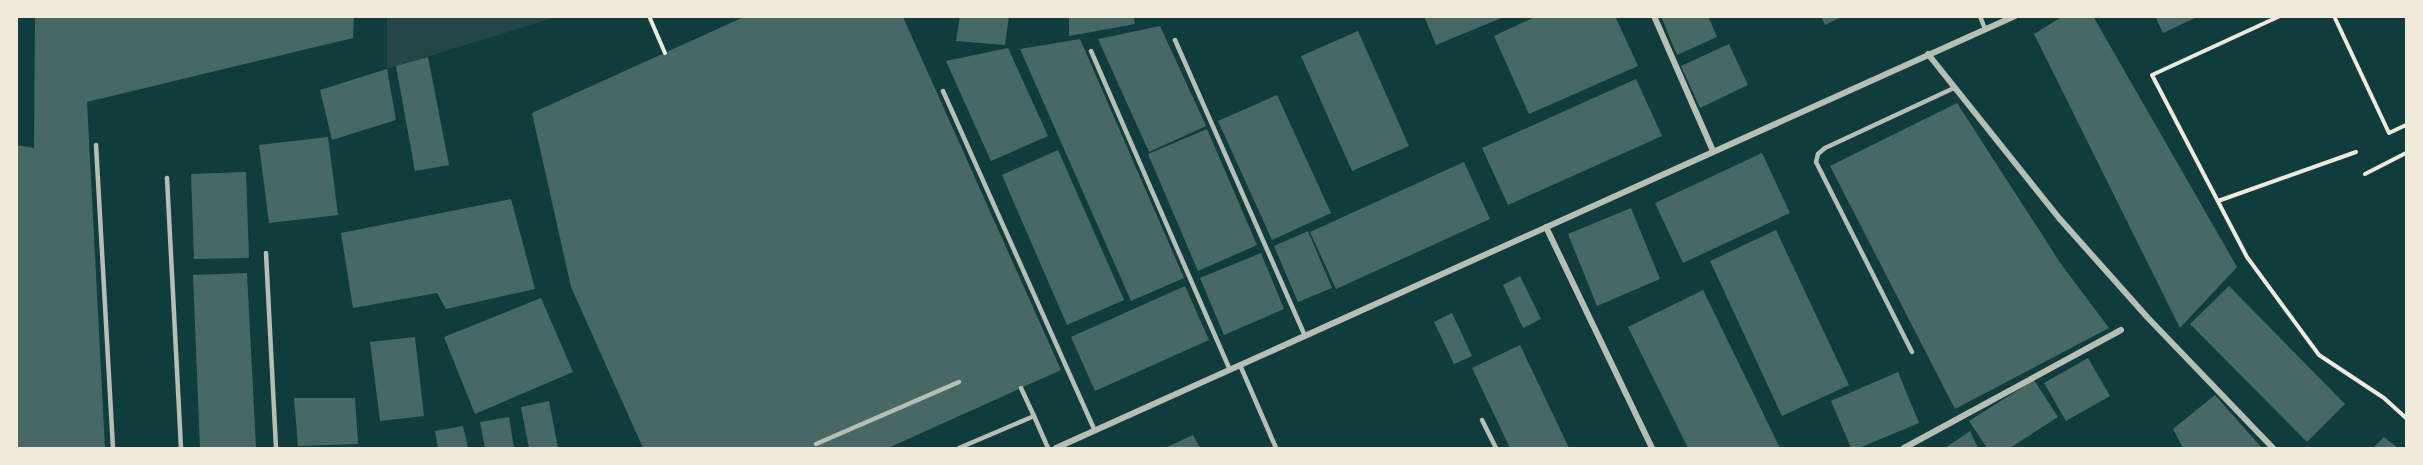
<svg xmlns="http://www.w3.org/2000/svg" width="2423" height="465" font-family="'Public Sans',sans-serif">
	<rect width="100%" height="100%" fill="#0f3d3e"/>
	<path fill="#244646" d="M387 17H556L387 69Z"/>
	<g fill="#486865">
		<path d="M35 16H354L353 38 87 102 105 448H16V145L34 148Z"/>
		<path d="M746 16 903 17 1061 370 888 448H643L571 287 532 113Z"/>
		<path d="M960 16H1009L1005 45 956 41Z"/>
		<path d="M1069 16H1133L1135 24 1069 36Z"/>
		<path d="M1424 16H1504V17L1436 45Z"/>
		<path d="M1537 16H1615L1638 66 1529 114 1494 36Z"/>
		<path d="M1661 16H1708L1717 37 1677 55Z"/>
		<path d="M1821 16H1843L1825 25Z"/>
		<path d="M2063 16H2093L2237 267 2180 328 2034 34Z"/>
		<path d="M2155 16H2199L2163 33Z"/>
		<path d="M1160 26 1206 126 1149 152 1098 39Z"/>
		<path d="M1358 31 1409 146 1352 171 1301 56Z"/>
		<path d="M1080 39 1184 278 1131 301 1020 49Z"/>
		<path d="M1729 44 1748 85 1700 108 1681 66Z"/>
		<path d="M1008 48 1048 136 991 161 946 61Z"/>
		<path d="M428 57 449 165 415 171 396 66Z"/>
		<path d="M387 69 396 120 332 140 320 90Z"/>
		<path d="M1636 79 1662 136 1508 205 1482 148Z"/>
		<path d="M1277 95 1331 213 1272 240 1218 121Z"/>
		<path d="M1957 103 2061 264 2109 328 1955 409 1830 166Z"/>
		<path d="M1207 129 1257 245 1198 271 1148 154Z"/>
		<path d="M328 137 338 215 269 223 259 145Z"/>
		<path d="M1058 150 1124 300 1067 325 1002 175Z"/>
		<path d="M1762 153 1790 213 1683 263 1655 203Z"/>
		<path d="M1464 162 1490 219 1336 289 1310 232Z"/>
		<path d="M246 172 249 258 194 259 191 174Z"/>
		<path d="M511 199 535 289 446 309 437 293 353 308 341 233Z"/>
		<path d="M1631 208 1660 279 1597 306 1568 234Z"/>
		<path d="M1776 230 1849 385 1782 416 1710 261Z"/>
		<path d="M1308 231 1332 288 1298 302 1274 246Z"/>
		<path d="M1261 253 1284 309 1224 335 1200 278Z"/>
		<path d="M247 273 256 448H200L193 275Z"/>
		<path d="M1520 276 1541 319 1523 328 1503 285Z"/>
		<path d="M1185 286 1209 340 1095 391 1071 337Z"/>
		<path d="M2229 286 2345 404 2307 442 2190 324Z"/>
		<path d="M1703 290 1780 448H1688L1628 327Z"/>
		<path d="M541 298 573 372 475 414 444 337Z"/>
		<path d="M1452 313 1472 356 1454 364 1434 322Z"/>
		<path d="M415 337 424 416 380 421 370 342Z"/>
		<path d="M1520 345 1569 448H1510L1472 368Z"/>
		<path d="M2088 358 2110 396 2066 421 2044 383Z"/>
		<path d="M1898 372 1919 423 1859 448H1851L1831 401Z"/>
		<path d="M2034 380 2058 417 2010 448H1987L1969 421Z"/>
		<path d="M2215 395 2261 447 2258 448H2183L2173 429Z"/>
		<path d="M294 398H355L358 444 298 446Z"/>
		<path d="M549 401 558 448H529L521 407Z"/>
		<path d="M509 417 514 448H485L480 422Z"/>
		<path d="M463 426 468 448H438L435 431Z"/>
		<path d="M1970 431 1978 448H1945Z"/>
		<path d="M1193 435 1200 448H1165Z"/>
		<path d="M2384 437 2398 448H2373Z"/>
	</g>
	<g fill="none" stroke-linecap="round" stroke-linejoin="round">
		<g stroke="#f1e9da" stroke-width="4">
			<path d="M649 16 665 53"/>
			<path d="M2280 16 2152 75 2247 257 2319 355 2384 398 2406 418"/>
			<path d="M2334 16 2389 133 2406 125"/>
			<path d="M2365 174 2406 153"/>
			<path d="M2218 201 2356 152"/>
		</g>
		<g stroke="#b8beb3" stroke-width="4.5">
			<path d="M1980 16 1985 29"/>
			<path d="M1175 40 1305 336"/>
			<path d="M1091 51 1230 370"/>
			<path d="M943 91 1095 431"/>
			<path d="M96 145 113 448"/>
			<path d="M167 178 181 448"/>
			<path d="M266 253 276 448"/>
			<path d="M1912 352 1816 162 1818 154 1825 148 1954 88"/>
			<path d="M1240 365 1276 448"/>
			<path d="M1021 388 1034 416"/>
			<path d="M1482 420 1496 448"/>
			<path d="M816 444 959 382"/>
			<path d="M959 448 1034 416 1048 448"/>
		</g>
		<g stroke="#b8beb3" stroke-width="6">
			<path d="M1654 16 1713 151"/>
			<path d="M1928 54 2059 218 2148 318 2273 448"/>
			<path d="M1546 227 1652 448"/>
			<path d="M1056 448 2015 16"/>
			<path d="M1904 448 2121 330"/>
		</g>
	</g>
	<rect width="2423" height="465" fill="none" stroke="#f1e9da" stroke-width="36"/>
</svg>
